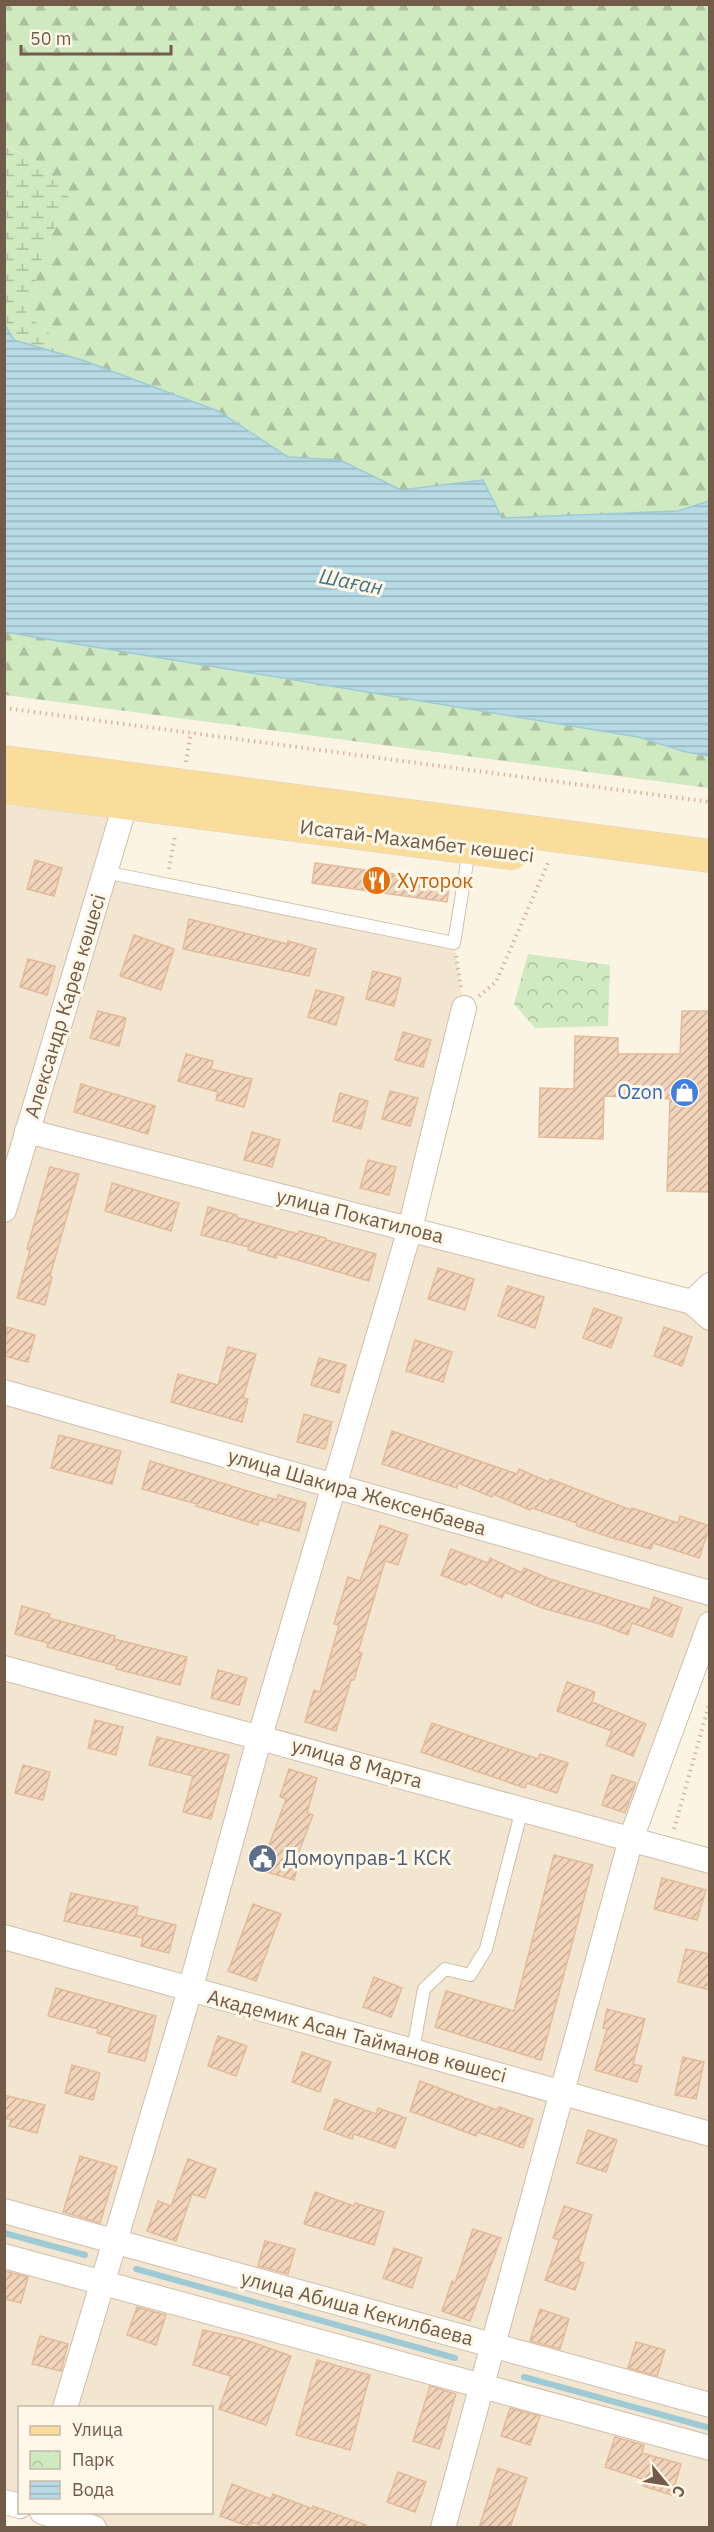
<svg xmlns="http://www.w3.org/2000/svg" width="714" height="2532" font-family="'IBM Plex Sans',sans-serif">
	<defs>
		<pattern id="forest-firs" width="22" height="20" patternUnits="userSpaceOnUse" patternTransform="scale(1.5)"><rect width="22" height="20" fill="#cfe9c1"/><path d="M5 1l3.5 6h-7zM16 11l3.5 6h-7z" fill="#acc09f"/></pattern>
		<pattern id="wetland-marsh" width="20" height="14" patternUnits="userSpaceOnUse" patternTransform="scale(1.5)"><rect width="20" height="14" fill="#cfe9c1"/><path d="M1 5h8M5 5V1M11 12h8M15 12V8" fill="none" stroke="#acc09f"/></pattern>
		<pattern id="park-crowns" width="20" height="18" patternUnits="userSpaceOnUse" patternTransform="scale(1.5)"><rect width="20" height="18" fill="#cfe9c1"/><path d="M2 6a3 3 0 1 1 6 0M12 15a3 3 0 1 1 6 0" fill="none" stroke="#acc09f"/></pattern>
		<pattern id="water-rules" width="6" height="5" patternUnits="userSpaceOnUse" patternTransform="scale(1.5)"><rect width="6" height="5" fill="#b7dbe5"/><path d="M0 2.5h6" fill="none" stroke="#99b5bc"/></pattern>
		<pattern id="building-hatch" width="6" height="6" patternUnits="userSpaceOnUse" patternTransform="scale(1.5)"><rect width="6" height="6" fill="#f1d4ba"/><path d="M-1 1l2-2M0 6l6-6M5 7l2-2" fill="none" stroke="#c8af99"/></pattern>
	</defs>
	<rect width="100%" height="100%" fill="#fcf4e2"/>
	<path fill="#f3e6d1" d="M4 787 126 802 105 871 454 943 464 1008 411 1229 709 1318V1624L631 1839 709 1861V2527L94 2528 42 2513 212 2512V2408H20L19 2506 5 2502Z"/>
	<g fill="url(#forest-firs)">
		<path d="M4 5H709V501L678 511 502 518 483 480 401 490 340 460 288 457 218 411 82 360 26 314 46 246 70 199 39 163 5 145Z"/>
		<path d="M5 632 638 737 686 752 709 756V788L5 695Z"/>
	</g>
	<path fill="url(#wetland-marsh)" d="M4 145 39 163 70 199 46 246 26 314 82 360 14 340 5 323Z"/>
	<path fill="url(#park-crowns)" d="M528 954 610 965 608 1026 535 1028 514 1004Z"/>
	<path fill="url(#water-rules)" stroke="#9ecad6" stroke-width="1.5" d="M4 323 14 340 82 360 218 411 288 457 340 460 401 490 483 480 502 518 678 511 709 501V756L686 752 638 737 5 632Z"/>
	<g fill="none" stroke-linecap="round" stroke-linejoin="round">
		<g stroke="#9ecad6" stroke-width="6">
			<path d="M4 2233 85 2255"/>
			<path d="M136 2269 455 2358"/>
			<path d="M524 2377 710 2428"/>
		</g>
	</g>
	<g fill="url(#building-hatch)" stroke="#e3bb9b" stroke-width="1.5">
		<path d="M35 860 62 868 54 896 27 889Z"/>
		<path d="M315 863 450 882 447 902 312 883Z"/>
		<path d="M189 919 287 944 288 941 316 949 309 976 183 949Z"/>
		<path d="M134 935 174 949 161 990 120 976Z"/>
		<path d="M28 959 55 966 47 995 20 987Z"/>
		<path d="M373 971 401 978 394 1006 366 999Z"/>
		<path d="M316 990 344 997 336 1025 308 1017Z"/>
		<path d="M98 1011 126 1018 119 1046 90 1038Z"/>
		<path d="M682 1011H710V1192L667 1191 670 1099 604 1096 603 1139 539 1137 540 1088 574 1089 575 1036 618 1038V1054H680Z"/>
		<path d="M403 1032 431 1040 423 1067 395 1060Z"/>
		<path d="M186 1054 213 1061 211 1069 252 1079 244 1107 216 1100 218 1092 178 1081Z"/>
		<path d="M81 1084 155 1106 148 1134 74 1112Z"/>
		<path d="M390 1091 418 1098 410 1126 382 1119Z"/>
		<path d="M340 1093 368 1101 361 1129 333 1121Z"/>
		<path d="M252 1132 280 1140 272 1167 244 1160Z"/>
		<path d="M368 1160 396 1167 389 1195 360 1188Z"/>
		<path d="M50 1167 79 1174 50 1276 52 1277 45 1305 17 1298 30 1250 27 1249Z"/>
		<path d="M112 1183 179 1203 171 1231 105 1211Z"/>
		<path d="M208 1207 237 1215 236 1217 298 1234 299 1231 326 1238V1240L376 1254 369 1281 277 1254 276 1258 248 1250 249 1247 201 1235Z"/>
		<path d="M438 1268 474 1279 465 1310 428 1299Z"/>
		<path d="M508 1286 544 1297 535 1328 498 1316Z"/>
		<path d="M594 1308 622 1318 611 1348 583 1338Z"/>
		<path d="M7 1327 35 1335 28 1362 4 1356Z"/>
		<path d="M664 1327 692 1337 682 1366 654 1356Z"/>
		<path d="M415 1340 452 1352 443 1382 406 1371Z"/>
		<path d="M228 1347 256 1354 243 1398 248 1399 242 1422 171 1402 178 1374 218 1385Z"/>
		<path d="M319 1358 346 1365 339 1393 311 1385Z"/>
		<path d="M304 1414 332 1422 325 1449 297 1442Z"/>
		<path d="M392 1431 517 1474 519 1469 549 1482 550 1479 631 1510 632 1508 678 1523 680 1516 710 1526 699 1558 653 1543 651 1549 606 1536 577 1526V1523L532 1508 530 1510 493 1494 492 1497 458 1483 457 1488 382 1464Z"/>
		<path d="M59 1435 121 1451 112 1484 51 1468Z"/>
		<path d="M150 1461 277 1500 278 1495 306 1503 299 1531 259 1520 258 1525 196 1506 197 1504 142 1489Z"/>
		<path d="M380 1525 408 1535 398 1565 385 1561 358 1652 362 1653 354 1680H351L336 1731 305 1722 314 1690 320 1692 339 1625 334 1624 348 1577 360 1581Z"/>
		<path d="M451 1549 488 1563 490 1558 522 1573 524 1568 550 1579 650 1610 654 1597 682 1608 672 1637 632 1623 628 1635 600 1624 542 1608 505 1592 502 1598 468 1582 466 1585 441 1575Z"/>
		<path d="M22 1606 50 1614 49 1618 115 1636 114 1639 187 1657 180 1685 116 1669 117 1666 47 1647 48 1643 15 1634Z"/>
		<path d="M218 1670 247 1678 239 1705 211 1698Z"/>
		<path d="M567 1682 595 1692 592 1702 646 1724 633 1756 606 1745 612 1731 557 1711Z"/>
		<path d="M95 1720 123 1727 116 1755 88 1748Z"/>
		<path d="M432 1723 538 1759 540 1754 568 1763 557 1793 527 1783 525 1788 421 1752Z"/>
		<path d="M157 1737 229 1755 211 1819 183 1812 193 1776 149 1765Z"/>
		<path d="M23 1765 50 1772 43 1800 15 1793Z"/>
		<path d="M289 1769 317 1778 307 1813 313 1815 298 1854 301 1855 294 1880 260 1870 286 1799 280 1797Z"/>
		<path d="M612 1775 636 1783 625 1813 602 1805Z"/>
		<path d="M554 1855 593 1865 541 2060 435 2027 446 1991 514 2011Z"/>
		<path d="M662 1878 706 1890 697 1920 654 1909Z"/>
		<path d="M71 1893 138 1907 136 1915 176 1925 169 1953 141 1946 143 1938 64 1921Z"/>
		<path d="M253 1904 281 1914 256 1981 228 1971Z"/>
		<path d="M686 1949 710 1954V1990L678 1982Z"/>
		<path d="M374 1977 402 1988 391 2017 363 2007Z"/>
		<path d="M56 1988 156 2016 145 2061 108 2052 112 2037 97 2033 98 2029 48 2016Z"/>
		<path d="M607 2009 645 2019 633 2064 642 2066 637 2082 595 2070 607 2029 603 2028Z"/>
		<path d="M218 2036 247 2046 236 2076 208 2066Z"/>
		<path d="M302 2052 331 2062 320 2092 292 2082Z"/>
		<path d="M683 2057 704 2062 696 2099 675 2095Z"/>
		<path d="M72 2065 100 2073 93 2100 65 2093Z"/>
		<path d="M420 2081 497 2110 499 2107 533 2119 523 2148 477 2132 476 2136 410 2111Z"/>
		<path d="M4 2095 45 2105 37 2133 9 2126 11 2119H4Z"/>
		<path d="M335 2099 376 2114 378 2108 406 2118 395 2148 354 2134 352 2139 324 2129Z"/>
		<path d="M588 2130 617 2140 606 2172 577 2163Z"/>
		<path d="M80 2156 117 2167 100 2223 63 2212Z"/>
		<path d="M188 2159 216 2169 205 2198 192 2194 176 2241 147 2231 158 2201 171 2206Z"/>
		<path d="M315 2192 354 2206 355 2203 384 2212 374 2245 304 2224Z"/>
		<path d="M564 2206 592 2215 578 2261 584 2263 575 2290 545 2280 559 2240 553 2238Z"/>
		<path d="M473 2229 501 2238 470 2321 442 2311 452 2281 455 2283Z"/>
		<path d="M265 2241 295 2249 288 2274 258 2266Z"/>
		<path d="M394 2248 422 2258 412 2288 383 2278Z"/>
		<path d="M4 2271 28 2277 21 2303 4 2299Z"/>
		<path d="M137 2307 166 2315 156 2345 127 2335Z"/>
		<path d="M540 2309 569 2319 560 2349 530 2341Z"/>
		<path d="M203 2330 243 2339 291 2356 266 2425 219 2409 231 2376 193 2365Z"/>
		<path d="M40 2336 68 2344 61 2371 32 2364Z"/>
		<path d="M636 2342 665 2350 657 2376 628 2368Z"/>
		<path d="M317 2360 370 2375 350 2450 296 2435Z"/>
		<path d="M430 2386 456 2394 439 2449 413 2441Z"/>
		<path d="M510 2408 540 2416 530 2445 501 2436Z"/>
		<path d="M615 2437 644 2445 642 2453 681 2464 672 2495 643 2486 645 2480 605 2467Z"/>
		<path d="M498 2468 527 2478 510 2528H479Z"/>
		<path d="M398 2472 426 2482 415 2512 387 2502Z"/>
		<path d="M232 2484 271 2499 273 2494 313 2509V2506L366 2525V2528H267L252 2522 251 2527 220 2516Z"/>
	</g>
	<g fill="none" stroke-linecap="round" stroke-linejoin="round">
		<defs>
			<g id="service">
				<path d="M105 872 454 943 469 850"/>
				<path d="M413 2050 424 1989 445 1969 470 1975 486 1949 522 1809"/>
			</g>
			<g id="minor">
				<path d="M27 1131 692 1302 710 1318"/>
				<path d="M4 1210 126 802"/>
				<path d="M692 1302 710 1285"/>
				<path d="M4 1392 710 1593"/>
				<path d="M4 1668 710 1861"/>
				<path d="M4 1937 710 2134"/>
				<path d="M4 2211 710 2405"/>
				<path d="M4 2256 710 2448"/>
				<path d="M65 2408 190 1990 260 1736 410 1229 464 1008"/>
				<path d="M4 2502 20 2506"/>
				<path d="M42 2512 94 2528"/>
				<path d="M443 2528 631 1839 710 1624"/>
			</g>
			<g id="primary">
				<path d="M4 762 710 856"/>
				<path d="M4 787 511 853"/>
			</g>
		</defs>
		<use href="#service" stroke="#cfbeac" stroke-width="14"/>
		<use href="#minor" stroke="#cfbeac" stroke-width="26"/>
		<use href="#primary" stroke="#dbd4d0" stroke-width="34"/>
		<g stroke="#d5b79e" stroke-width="4" stroke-dasharray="1.5 4.5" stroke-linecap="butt">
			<path d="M4 708 710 802"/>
			<path d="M186 762 191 732"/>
			<path d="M169 869 175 835"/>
			<path d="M456 956 461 987"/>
			<path d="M479 996 496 982 549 861"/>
			<path d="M674 1829 710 1701"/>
		</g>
		<use href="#service" stroke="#fff" stroke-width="12"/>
		<use href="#minor" stroke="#fff" stroke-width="24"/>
		<use href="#primary" stroke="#fadd9b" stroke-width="33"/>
	</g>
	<defs>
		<symbol id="restaurant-disc" viewBox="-11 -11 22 22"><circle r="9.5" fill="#e8710a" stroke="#fff7e8"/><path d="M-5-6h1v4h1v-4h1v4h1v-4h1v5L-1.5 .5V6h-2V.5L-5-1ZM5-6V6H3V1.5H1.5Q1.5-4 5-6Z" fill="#fff"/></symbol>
		<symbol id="shop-disc" viewBox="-11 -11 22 22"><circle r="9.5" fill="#3f7fe0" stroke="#fff7e8"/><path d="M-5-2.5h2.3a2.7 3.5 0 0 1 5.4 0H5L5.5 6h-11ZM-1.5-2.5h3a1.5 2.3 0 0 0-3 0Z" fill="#fff"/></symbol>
		<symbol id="civic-disc" viewBox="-11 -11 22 22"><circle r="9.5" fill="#5c6f8a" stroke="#fff7e8"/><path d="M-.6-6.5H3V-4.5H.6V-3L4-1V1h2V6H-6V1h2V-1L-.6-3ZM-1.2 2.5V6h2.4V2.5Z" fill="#fff"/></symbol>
	</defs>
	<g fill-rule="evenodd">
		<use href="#restaurant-disc" x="360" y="864" width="33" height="33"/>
		<use href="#shop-disc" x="668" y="1076" width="33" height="33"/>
		<use href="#civic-disc" x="246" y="1842" width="33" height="33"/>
	</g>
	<g text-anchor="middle" stroke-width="6" stroke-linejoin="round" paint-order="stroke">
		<g font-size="20" fill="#735b49" stroke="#fff7e8">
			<text transform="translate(417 841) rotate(7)" y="7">Исатай-Махамбет көшесі</text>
			<text transform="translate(65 1006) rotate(-73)" y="7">Александр Карев көшесі</text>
			<text transform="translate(360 1216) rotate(14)" y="7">улица Покатилова</text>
			<text transform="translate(357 1492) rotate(16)" y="7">улица Шакира Жексенбаева</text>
			<text transform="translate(357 1763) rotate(16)" y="7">улица 8 Марта</text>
			<text transform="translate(357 2036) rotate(15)" y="7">Академик Асан Тайманов көшесі</text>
			<text transform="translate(357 2308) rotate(15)" y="7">улица Абиша Кекилбаева</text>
		</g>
		<g font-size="20" fill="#c56008" stroke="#fff7e8" text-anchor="start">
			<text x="397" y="888">Хуторок</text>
		</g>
		<g font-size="20" fill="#366cbe" stroke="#fff7e8" text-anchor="end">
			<text x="663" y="1099">Ozon</text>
		</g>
		<g font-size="20" fill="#4e5e75" stroke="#fff7e8" text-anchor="start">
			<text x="283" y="1865">Домоуправ-1 КСК</text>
		</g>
		<g font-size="21" font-style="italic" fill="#437786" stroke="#fff7e8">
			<text transform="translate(351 582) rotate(11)" y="7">Шаған</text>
		</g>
	</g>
	<rect width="714" height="2532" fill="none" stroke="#735b49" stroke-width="12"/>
	<rect x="18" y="2406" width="195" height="108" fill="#fff7e8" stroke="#c7b9a8" stroke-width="1.5"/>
	<rect x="30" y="2426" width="30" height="9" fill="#fadd9b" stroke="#c7b9a8" stroke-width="1.5"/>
	<text x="72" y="2436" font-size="18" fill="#735b49">Улица</text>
	<rect x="30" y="2451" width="30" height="18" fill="url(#park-crowns)" stroke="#c7b9a8" stroke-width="1.5"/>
	<text x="72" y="2466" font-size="18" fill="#735b49">Парк</text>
	<rect x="30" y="2481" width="30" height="18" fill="url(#water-rules)" stroke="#c7b9a8" stroke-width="1.5"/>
	<text x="72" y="2496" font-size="18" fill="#735b49">Вода</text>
	<g transform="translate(666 2484) rotate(120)" stroke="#fff7e8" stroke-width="4.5" paint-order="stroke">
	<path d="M0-4.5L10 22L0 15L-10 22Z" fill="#735b49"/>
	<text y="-9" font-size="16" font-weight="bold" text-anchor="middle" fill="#735b49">С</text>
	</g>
	<path d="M21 45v9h150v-9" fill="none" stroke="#735b49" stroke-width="3"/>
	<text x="30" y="45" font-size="18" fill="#735b49" stroke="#fff7e8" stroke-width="4.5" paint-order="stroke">50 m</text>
</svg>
